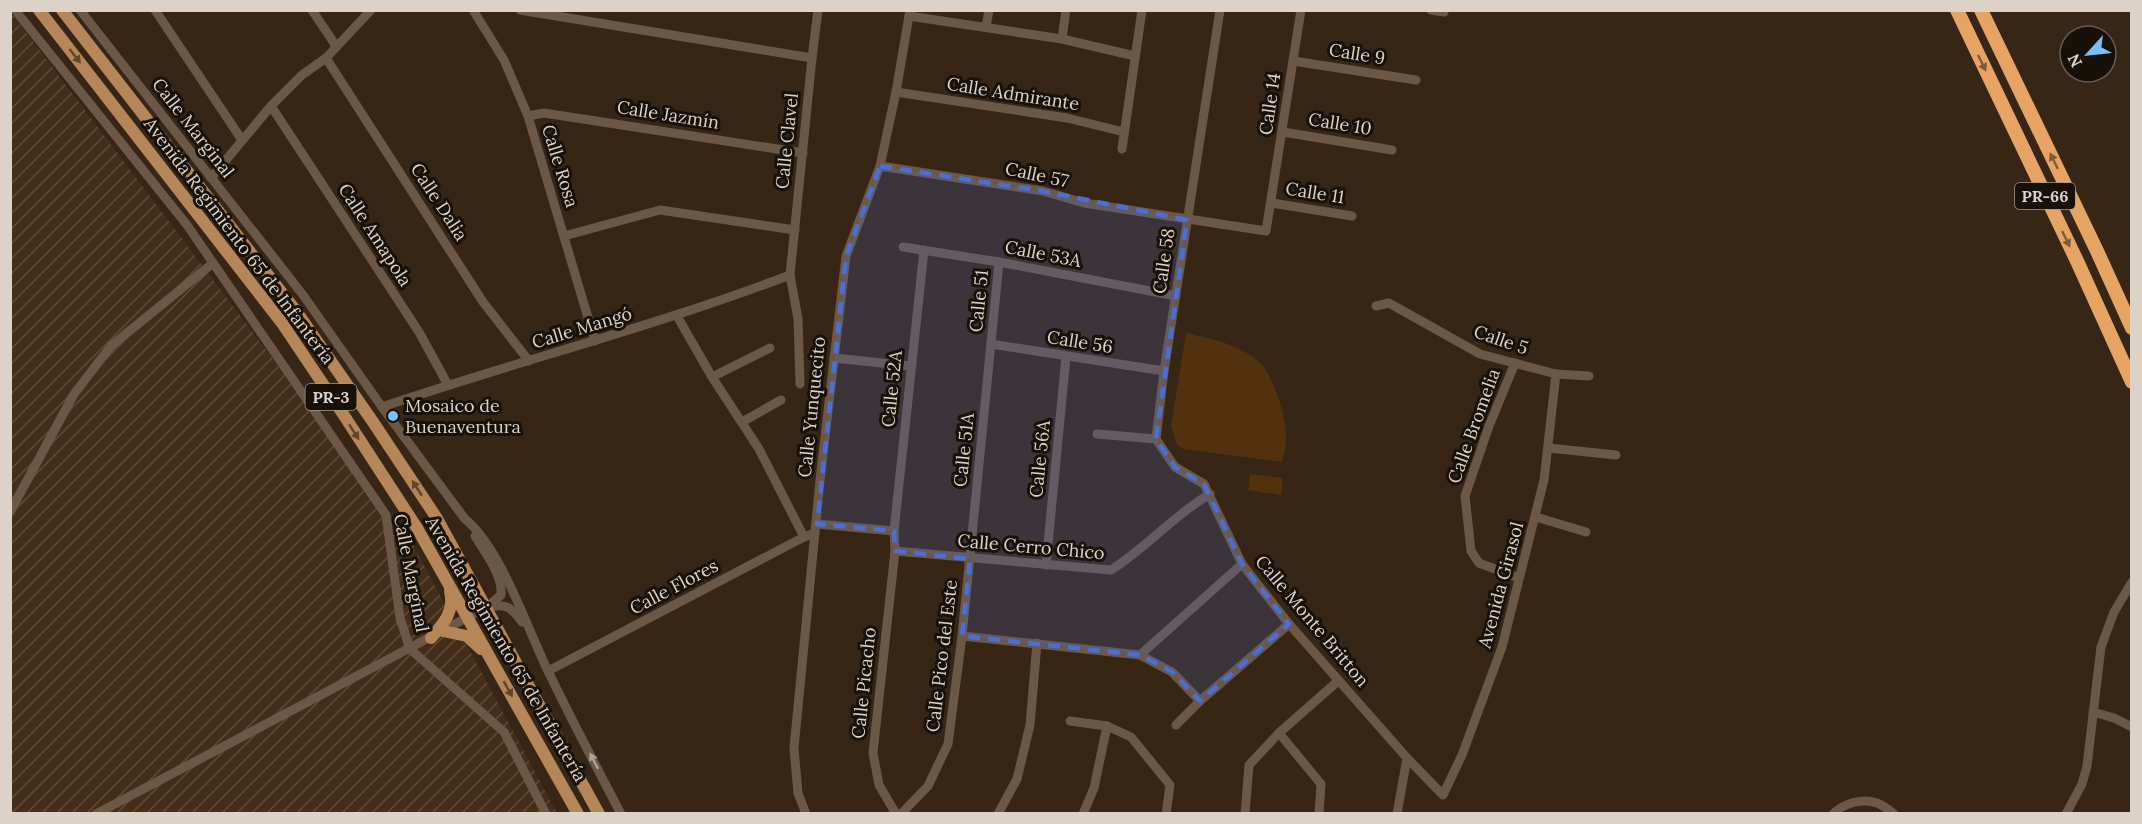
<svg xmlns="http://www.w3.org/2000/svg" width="2142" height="824" font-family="Lora,serif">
	<defs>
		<pattern id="industrial-furrows" width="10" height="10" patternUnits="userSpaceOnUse" patternTransform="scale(1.5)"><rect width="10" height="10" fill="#442e19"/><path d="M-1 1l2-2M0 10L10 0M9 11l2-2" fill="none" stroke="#5f4b39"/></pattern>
	</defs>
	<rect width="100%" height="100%" fill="#372616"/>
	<path fill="url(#industrial-furrows)" d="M10 11 412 543 557 813H11Z"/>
	<g fill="#51310e">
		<path d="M1186 333C1210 338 1241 345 1259 362 1274 376 1287 419 1286 439 1286 447 1284 455 1282 462L1184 449 1177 445 1171 426Z"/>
		<path d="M1250 474 1283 478 1281 495 1248 490Z"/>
	</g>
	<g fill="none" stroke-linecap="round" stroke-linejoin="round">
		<g stroke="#6b5847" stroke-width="9">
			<path d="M15 10 187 225 386 515 400 618 410 649 504 732 546 814"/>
			<path d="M80 10 303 295 382 407 465 519C501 548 527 628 548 671 571 719 596 766 621 814"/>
			<path d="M155 10 242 140"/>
			<path d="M312 10 336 46"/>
			<path d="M473 10 504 60 528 116 595 341"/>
			<path d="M520 10 812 58"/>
			<path d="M1220 10 1164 371 1156 439 1175 467 1204 484 1242 564 1289 624 1407 758 1443 795 1462 755 1502 647 1544 480 1556 374"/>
			<path d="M1431 10 1444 12"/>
			<path d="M909 16 1062 39 1135 56"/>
			<path d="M986 27 989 10"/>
			<path d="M1062 39 1066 10"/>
			<path d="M326 58 483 302 529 361"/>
			<path d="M1293 61 1416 80"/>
			<path d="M896 92 1067 118 1124 132"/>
			<path d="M271 106 419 332 448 385"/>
			<path d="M528 116 544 113 803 153"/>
			<path d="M1283 132 1392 150"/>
			<path d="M1122 149 1142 10"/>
			<path d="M880 166 1043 191 1084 203 1266 231 1301 10"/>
			<path d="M211 178 271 106 302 75 326 58 371 10"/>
			<path d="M1272 203 1352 216"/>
			<path d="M564 236 660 210 795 230"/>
			<path d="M903 247 999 262 1176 296"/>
			<path d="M1376 306 1389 303 1480 354 1556 374 1589 376"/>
			<path d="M677 316 712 377 759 449 804 537"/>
			<path d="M991 344 1164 371"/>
			<path d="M834 358 910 366"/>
			<path d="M1515 363 1489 426 1465 496 1471 551 1479 563 1519 578"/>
			<path d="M712 377 770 348"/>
			<path d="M800 384 798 319 790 275 812 58 818 10"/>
			<path d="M382 407C518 361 656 326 790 275"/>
			<path d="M742 422 781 400"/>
			<path d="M1097 434 1156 439"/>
			<path d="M1549 448 1616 455"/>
			<path d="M10 512 74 394 111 346 213 263"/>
			<path d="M1536 517 1586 532"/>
			<path d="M817 524 894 531"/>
			<path d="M895 551 1111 570C1146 548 1174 515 1210 494"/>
			<path d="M1046 565 1066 357"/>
			<path d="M489 607C507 603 512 608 522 622"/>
			<path d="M962 636 1140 655 1172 672 1200 701"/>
			<path d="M1140 655 1242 564"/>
			<path d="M548 671 804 537 815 533"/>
			<path d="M2093 712 2114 718 2132 727"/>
			<path d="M1070 721 1107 726 1131 737 1170 785 1166 814"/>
			<path d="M1176 725 1200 701 1289 624"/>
			<path d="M1279 733 1321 784 1319 814"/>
			<path d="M96 814 487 607 501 595C503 575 485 553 475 536"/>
			<path d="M806 814 798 793 794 748 820 480 846 256 880 166 896 92 910 10"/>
			<path d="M896 814 879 785 873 753 895 551 894 531 924 250"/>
			<path d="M901 814 928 786 948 744 962 636 999 262"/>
			<path d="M998 814 1017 779 1030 725 1037 643"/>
			<path d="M1083 814 1094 788 1107 726"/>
			<path d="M1245 814 1249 765 1279 733 1338 681"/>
			<path d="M1397 814 1407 758"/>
			<path d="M1833 814C1844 803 1862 798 1877 803 1883 805 1889 810 1894 814"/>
			<path d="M2066 814 2082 784 2087 766 2101 647 2114 612 2132 582"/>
		</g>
		<g stroke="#b58658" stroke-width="12">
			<path d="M39 10 282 323 345 417 417 528 578 814"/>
			<path d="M62 10 296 311 373 422 436 517 599 814"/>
			<path d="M443 631 467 636 481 649"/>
			<path d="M431 638C444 623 455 611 450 591"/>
		</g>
		<g stroke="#e6a464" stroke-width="14">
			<path d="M1957 10 2077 261 2132 382"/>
			<path d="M1981 10 2097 251 2132 328"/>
		</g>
	</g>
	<defs><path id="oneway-solid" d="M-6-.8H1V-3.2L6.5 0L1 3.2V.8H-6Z" transform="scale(1.5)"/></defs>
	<g fill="#5f462d">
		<use href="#oneway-solid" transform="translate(75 56) rotate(52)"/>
		<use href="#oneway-solid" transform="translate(354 432) rotate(57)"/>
		<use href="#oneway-solid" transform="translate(417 488) rotate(-123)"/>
		<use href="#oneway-solid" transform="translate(508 689) rotate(61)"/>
	</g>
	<g fill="#7f5a37">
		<use href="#oneway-solid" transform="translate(1982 63) rotate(64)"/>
		<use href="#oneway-solid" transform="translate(2054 161) rotate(-116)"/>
		<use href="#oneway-solid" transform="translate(2066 239) rotate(64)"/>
	</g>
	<use fill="#afa194" href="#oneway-solid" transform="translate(594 761) rotate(-117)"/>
	<path fill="#4d6fd4" fill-opacity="0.2" stroke="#4d6fd4" stroke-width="4.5" stroke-dasharray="12 8" stroke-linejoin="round" d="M880 166 1043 191 1187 220 1156 439 1175 467 1204 484 1242 564 1289 624 1200 701 1172 672 1140 655 962 636 970 559 895 551 894 531 817 524 846 256Z"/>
	<circle fill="#79bff8" stroke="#18110a" stroke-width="2" cx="393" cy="416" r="6"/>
	<g text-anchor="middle" stroke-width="6" stroke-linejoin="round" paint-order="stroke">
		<g fill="#18110a" stroke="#a2988f" stroke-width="1.5">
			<rect x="2015" y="183" width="60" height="26" rx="4.5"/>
			<rect x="305.5" y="384" width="51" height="26" rx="4.5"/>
		</g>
		<g font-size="16" font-weight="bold" fill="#ddd2c8">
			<text x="2045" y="202">PR-66</text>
			<text x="331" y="403">PR-3</text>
		</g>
		<g font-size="18" fill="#ddd2c8" stroke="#18110a">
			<text transform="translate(1357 54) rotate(9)" y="6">Calle 9</text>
			<text transform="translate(1013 94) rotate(9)" y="6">Calle Admirante</text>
			<text transform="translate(1270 104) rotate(-82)" y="6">Calle 14</text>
			<text transform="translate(668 115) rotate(9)" y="6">Calle Jazmín</text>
			<text transform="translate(1340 124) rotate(9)" y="6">Calle 10</text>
			<text transform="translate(193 128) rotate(52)" y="6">Calle Marginal</text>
			<text transform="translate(787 141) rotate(-84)" y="6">Calle Clavel</text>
			<text transform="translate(560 166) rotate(73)" y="6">Calle Rosa</text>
			<text transform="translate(1037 175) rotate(12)" y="6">Calle 57</text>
			<text transform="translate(1315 193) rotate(9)" y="6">Calle 11</text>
			<text transform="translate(439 202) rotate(57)" y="6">Calle Dalia</text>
			<text transform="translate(375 235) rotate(57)" y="6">Calle Amapola</text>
			<text transform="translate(239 241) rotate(53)" y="6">Avenida Regimiento 65 de Infantería</text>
			<text transform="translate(1043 254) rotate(11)" y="6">Calle 53A</text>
			<text transform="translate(1164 261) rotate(-82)" y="6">Calle 58</text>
			<text transform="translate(979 301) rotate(-84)" y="6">Calle 51</text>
			<text transform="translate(582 328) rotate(-17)" y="6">Calle Mangó</text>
			<text transform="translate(1501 340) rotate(19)" y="6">Calle 5</text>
			<text transform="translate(1080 342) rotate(9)" y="6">Calle 56</text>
			<text transform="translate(892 389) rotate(-84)" y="6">Calle 52A</text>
			<text transform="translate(812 407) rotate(-84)" y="6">Calle Yunquecito</text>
			<text transform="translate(1474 426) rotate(-70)" y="6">Calle Bromelia</text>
			<text transform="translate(964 450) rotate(-84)" y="6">Calle 51A</text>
			<text transform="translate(1040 459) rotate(-84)" y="6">Calle 56A</text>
			<text transform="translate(1031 547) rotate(5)" y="6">Calle Cerro Chico</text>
			<text transform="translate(411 573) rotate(79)" y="6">Calle Marginal</text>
			<text transform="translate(1501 585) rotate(-75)" y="6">Avenida Girasol</text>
			<text transform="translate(674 587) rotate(-28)" y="6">Calle Flores</text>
			<text transform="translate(1312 621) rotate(50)" y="6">Calle Monte Britton</text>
			<text transform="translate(506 649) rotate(60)" y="6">Avenida Regimiento 65 de Infantería</text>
			<text transform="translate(942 656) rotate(-83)" y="6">Calle Pico del Este</text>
			<text transform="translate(864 683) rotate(-84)" y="6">Calle Picacho</text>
		</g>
		<g font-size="18" fill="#ddd2c8" stroke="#18110a" text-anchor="start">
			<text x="405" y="412">Mosaico de<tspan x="405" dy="21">Buenaventura</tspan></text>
		</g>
	</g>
	<rect width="2142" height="824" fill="none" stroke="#ddd2c8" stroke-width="24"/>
	<g transform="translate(2088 54) rotate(243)"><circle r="28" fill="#18110a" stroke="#675e56" stroke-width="1.5"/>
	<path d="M0-4.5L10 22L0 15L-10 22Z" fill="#79bff8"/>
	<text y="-9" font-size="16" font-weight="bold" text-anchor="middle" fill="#ddd2c8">N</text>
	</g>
</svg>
